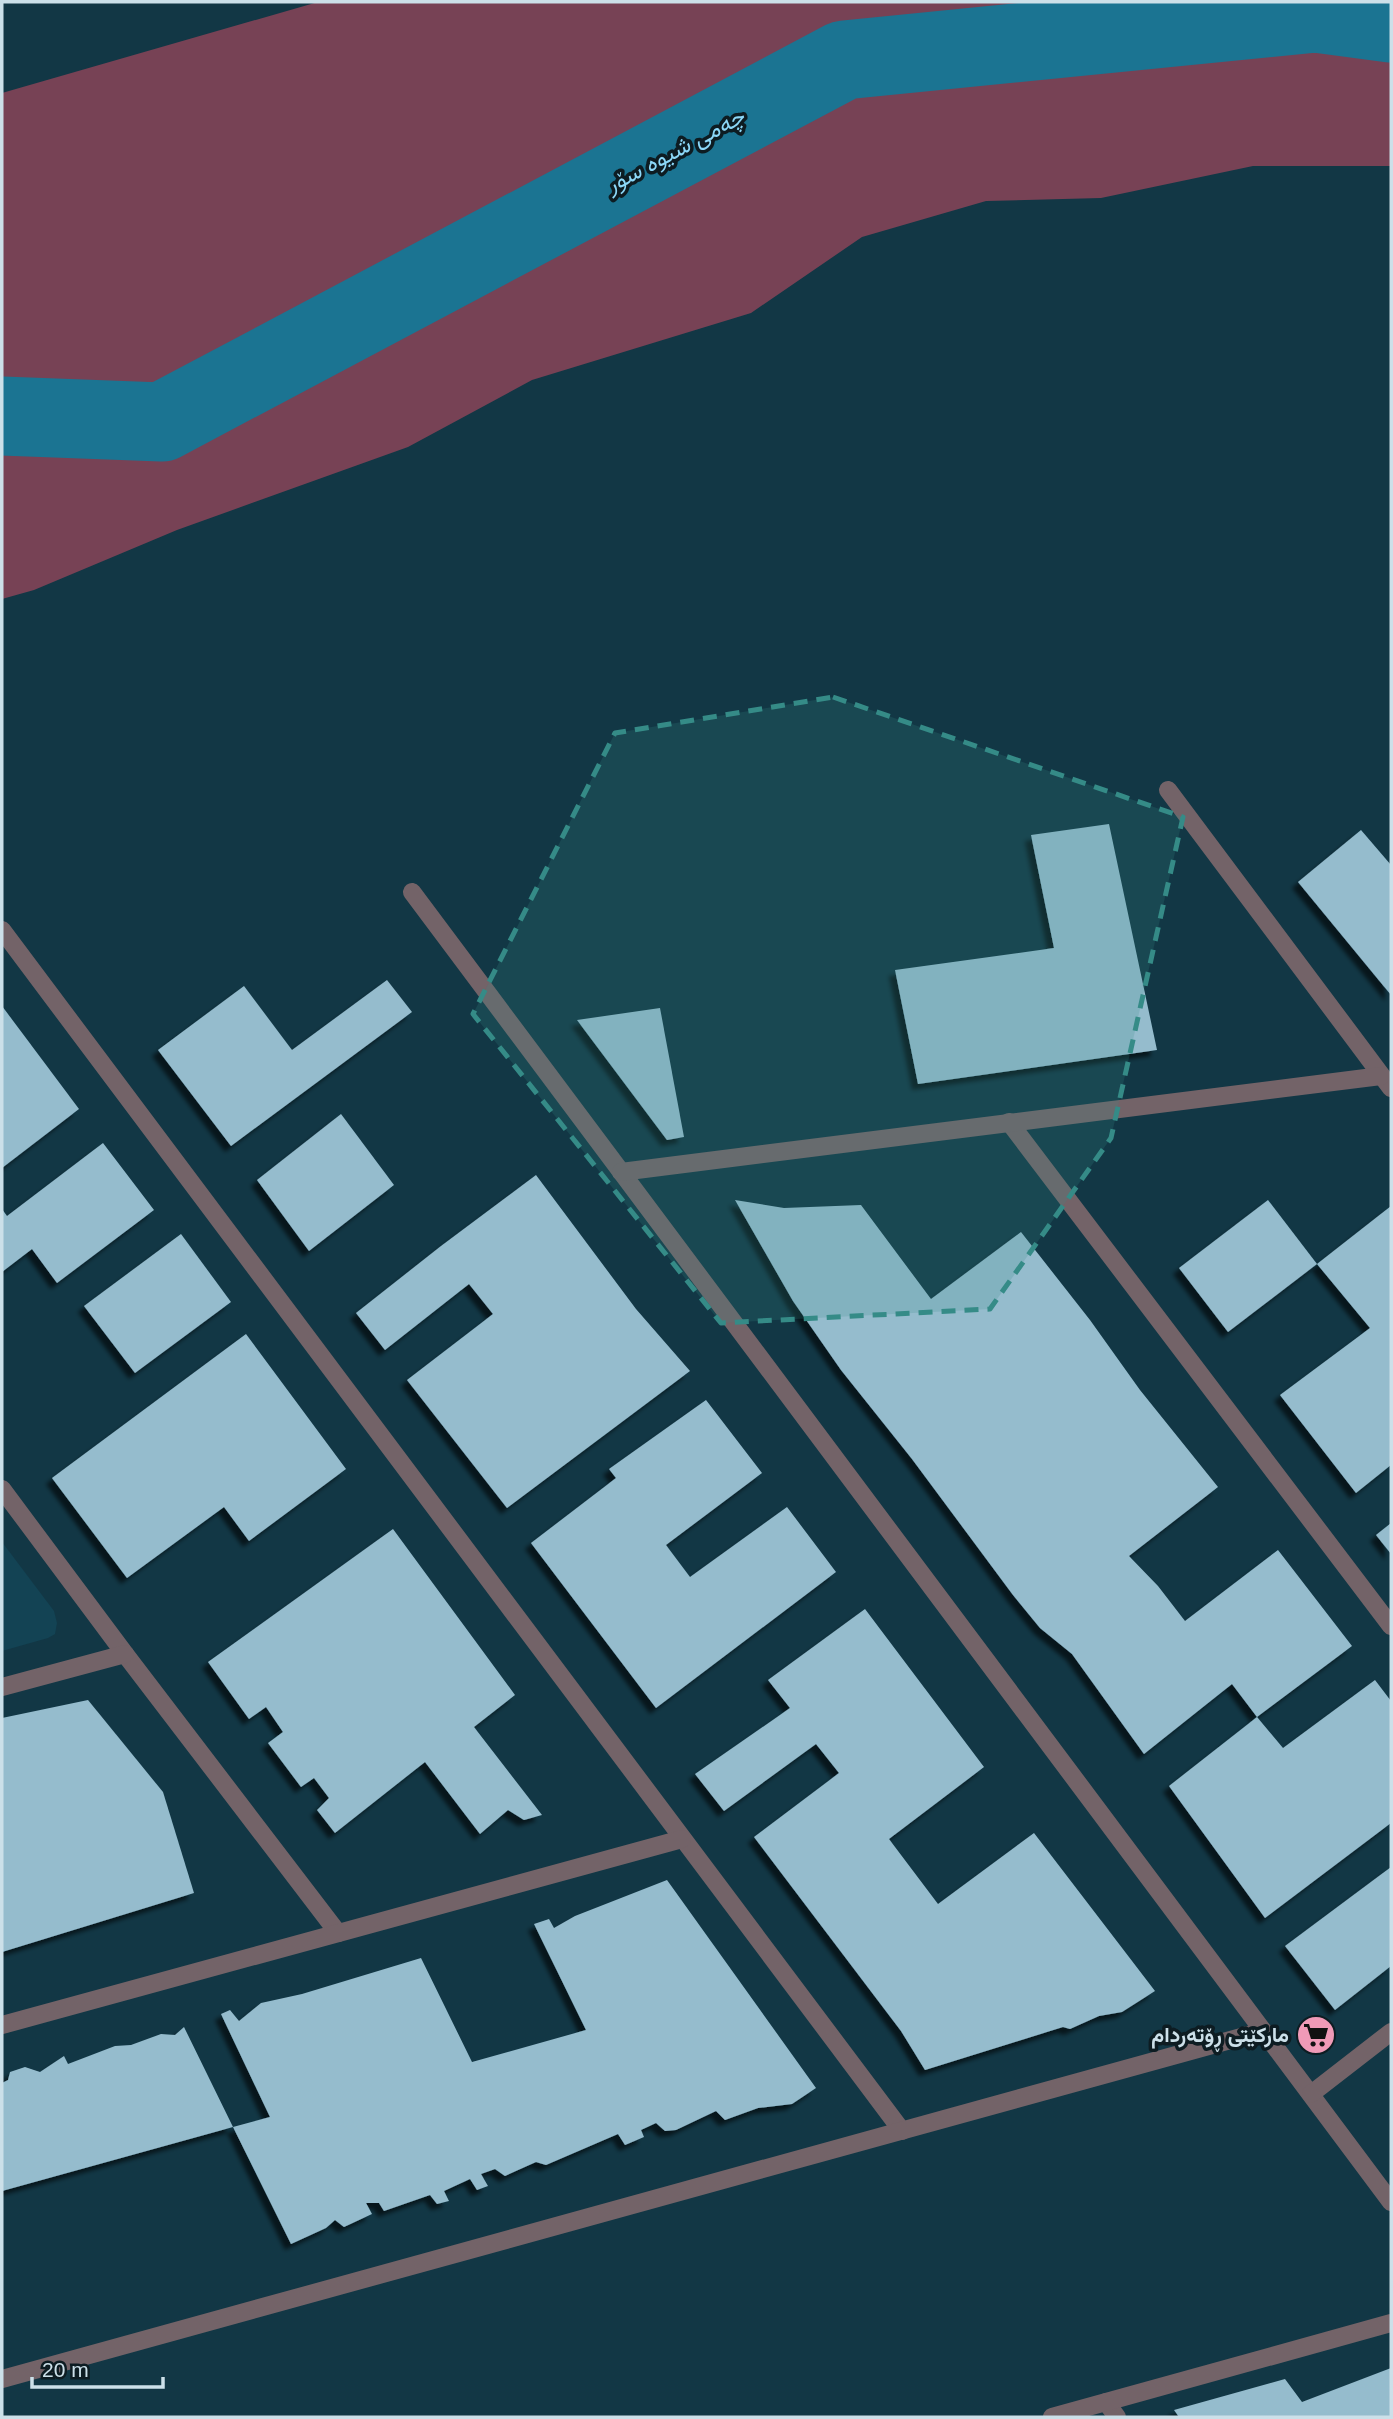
<svg xmlns="http://www.w3.org/2000/svg" width="1393" height="2419" font-family="Helvetica,Vazirmatn,sans-serif">
	<defs>
		<filter id="shadow"><feDropShadow dx="-6" dy="6" stdDeviation="2" flood-color="#0009"/></filter>
	</defs>
	<rect width="100%" height="100%" fill="#123745"/>
	<path fill="#134354" d="M2 1542 54 1611 57 1623 55 1634 48 1638 2 1651Z"/>
	<path fill="#774255" d="M318 2H1391V166H1253L1101 198 986 201 862 237 751 313 532 380 408 447 177 530 34 590 2 599V93Z"/>
	<g fill="none" stroke-linecap="round" stroke-linejoin="round">
		<path stroke="#1b7492" stroke-width="79" d="M2 416 162 422 844 60 1316 13 1391 23"/>
	</g>
	<g fill="#95bccd" filter="url(#shadow)">
		<path d="M1109 824 1157 1050 918 1084 895 970 1054 948 1031 835Z"/>
		<path d="M1361 830 1391 865V995L1298 882Z"/>
		<path d="M387 980 412 1012 231 1146 158 1050 244 986 292 1050Z"/>
		<path d="M2 1006 79 1109 2 1168Z"/>
		<path d="M660 1008 684 1137 667 1140 577 1020Z"/>
		<path d="M341 1114 394 1185 309 1251 257 1180Z"/>
		<path d="M103 1143 154 1210 57 1283 32 1249 2 1272V1209L7 1216Z"/>
		<path d="M536 1175 636 1309 690 1371 507 1508 407 1380 493 1314 469 1284 385 1350 356 1313 441 1246Z"/>
		<path d="M735 1200 784 1208 861 1205 931 1299 1021 1232 1090 1320 1140 1390 1218 1487 1129 1556 1158 1586 1185 1621 1278 1550 1352 1646 1257 1717 1232 1684 1144 1754 1072 1654 1040 1628 1013 1595 912 1459 841 1370 793 1301Z"/>
		<path d="M1268 1200 1317 1264 1228 1332 1179 1268Z"/>
		<path d="M1391 1206V1465L1356 1493 1280 1395 1370 1328 1317 1264Z"/>
		<path d="M181 1234 231 1302 135 1373 84 1306Z"/>
		<path d="M246 1334 346 1469 249 1541 224 1507 127 1578 52 1478Z"/>
		<path d="M706 1400 762 1473 666 1545 690 1577 787 1507 836 1572 656 1708 531 1543 616 1478 609 1469Z"/>
		<path d="M1391 1523V1554L1376 1535Z"/>
		<path d="M393 1529 515 1695 474 1727 542 1815 524 1820 508 1810 480 1834 425 1762 335 1833 317 1810 329 1798 314 1778 301 1787 268 1743 283 1732 266 1707 249 1719 208 1662Z"/>
		<path d="M865 1609 984 1767 889 1839 938 1904 1034 1833 1155 1991 1122 2012 1099 2016 1070 2029 1063 2027 925 2070 901 2031 754 1837 839 1773 816 1744 724 1811 695 1774 790 1708 768 1680Z"/>
		<path d="M1375 1680 1391 1701V1823L1265 1918 1169 1786 1257 1717 1283 1748Z"/>
		<path d="M88 1700 163 1792 194 1893 2 1952V1718Z"/>
		<path d="M1391 1867V1966L1335 2010 1285 1946Z"/>
		<path d="M667 1880 816 2088 792 2104 758 2108 725 2120 716 2111 676 2130 665 2131 656 2123 641 2130 644 2137 625 2145 618 2134 546 2165 536 2162 505 2176 495 2169 481 2174 488 2186 477 2190 470 2179 444 2191 449 2201 437 2204 430 2195 384 2211 379 2203H366L372 2214 344 2227 335 2220 326 2228 291 2244 233 2127 270 2117 221 2014 230 2010 239 2021 261 2003 302 1994 421 1958 472 2062 586 2030 534 1924 549 1919 554 1928 575 1916Z"/>
		<path d="M184 2027 233 2127 2 2191V2083L8 2080 10 2072 25 2067 40 2072 64 2056 68 2064 115 2046 131 2045 161 2034 175 2035Z"/>
		<path d="M1391 2368V2417H1179L1174 2410 1285 2379 1302 2402Z"/>
	</g>
	<g fill="none" stroke-linecap="round" stroke-linejoin="round">
		<g stroke="#736368" stroke-width="18">
			<path d="M1168 790 1391 1088"/>
			<path d="M412 892 1391 2202"/>
			<path d="M2 930 902 2131"/>
			<path d="M1009 1122 1391 1626"/>
			<path d="M621 1172 1381 1076"/>
			<path d="M2 1489 125 1654 338 1933"/>
			<path d="M2 1687 125 1654"/>
			<path d="M2 2025 682 1839"/>
			<path d="M1311 2094 1391 2032"/>
			<path d="M2 2379 1263 2031"/>
			<path d="M1106 2402 1117 2417"/>
			<path d="M1052 2417 1391 2323"/>
		</g>
	</g>
	<path fill="#358b87" fill-opacity="0.2" stroke="#358b87" stroke-width="5" stroke-dasharray="14 9" stroke-linejoin="round" d="M833 697 1183 817 1111 1138 990 1309 721 1323 473 1014 615 733Z"/>
	<defs>
		<symbol id="supermarket-disc" viewBox="-11 -11 22 22"><circle r="9.5" fill="#f09ab7" stroke="#0d1c22"/><path d="M-6-5.5h2.5l.6 2H6L4.5 2H-2.5L-4.4-4H-6ZM-1.5 3.2a1.3 1.3 0 1 0 .1 0ZM3 3.2a1.3 1.3 0 1 0 .1 0Z" fill="#111"/></symbol>
	</defs>
	<g fill-rule="evenodd">
		<use href="#supermarket-disc" x="1294" y="2013" width="44" height="44"/>
	</g>
	<g text-anchor="middle" stroke-width="7" stroke-linejoin="round" paint-order="stroke">
		<g font-size="21" font-weight="bold" fill="#cce0e9" stroke="#0d1c22" text-anchor="end">
			<text x="1289" y="2042">مارکێتی ڕۆتەردام</text>
		</g>
		<g font-size="23" font-style="italic" fill="#8cd8f8" stroke="#0d1c22">
			<text transform="translate(675 150) rotate(-28)" y="8">چەمی شیوە سۆر</text>
		</g>
	</g>
	<rect width="1393" height="2419" fill="none" stroke="#cce0e9" stroke-width="7"/>
	<path d="M32 2377v10h131v-10" fill="none" stroke="#cce0e9" stroke-width="3.5"/>
	<text x="42" y="2377" font-size="21" fill="#cce0e9" stroke="#0d1c22" stroke-width="5" paint-order="stroke">20 m</text>
</svg>
